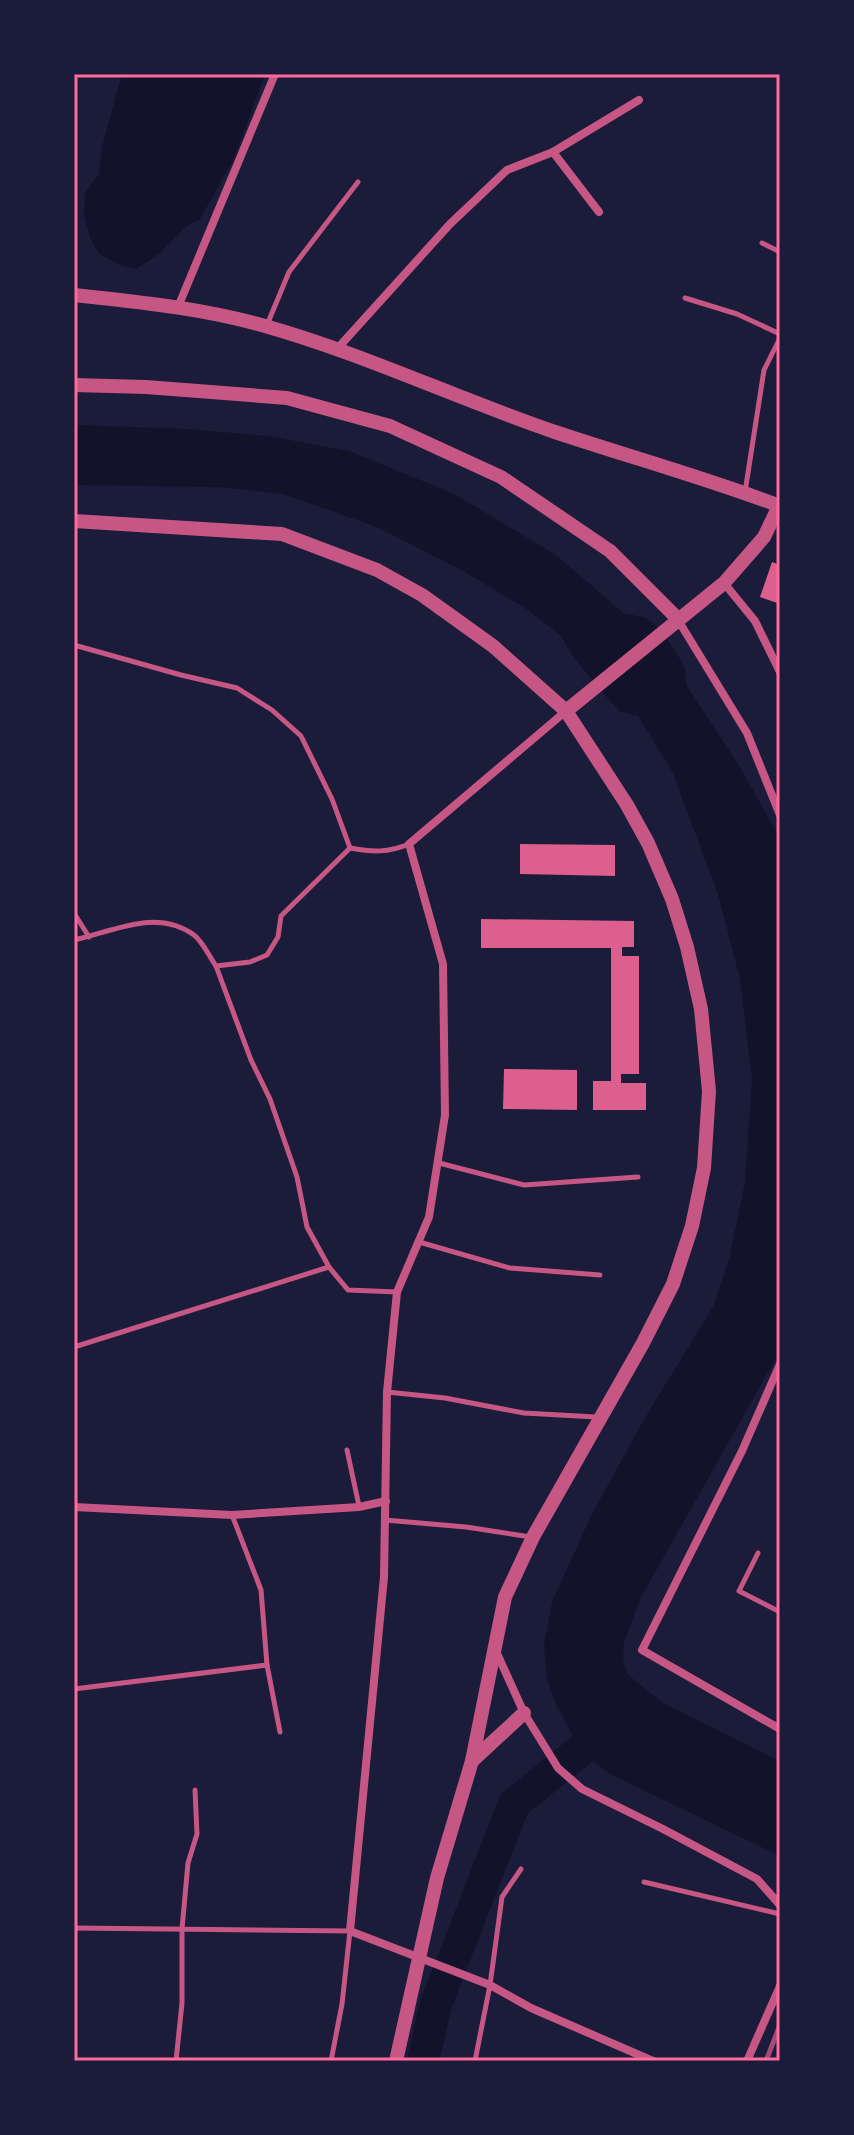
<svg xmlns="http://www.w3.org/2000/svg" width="854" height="2135" font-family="'Space Grotesk',sans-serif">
	<rect width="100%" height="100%" fill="#1b1b3a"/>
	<g fill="#12122b">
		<path d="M122 74H265L234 158 200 219 186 227 159 254 136 269 119 265 99 253 91 240 84 215 85 193 99 174 102 147Z"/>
		<path d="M74 425 188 429 268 436 349 451 454 494 556 555 623 613 646 618 662 631 685 667 686 685 740 767 778 835 780 1351 640 1599 624 1642 623 1660 628 1675 663 1703 780 1761V1856L610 1774 587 1756 570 1731 557 1706 547 1679 544 1646 552 1602 592 1514 645 1418 713 1307 730 1256 745 1182 752 1079 740 979 718 894 672 771 638 716 621 712 611 702 574 658 561 636 528 610 460 569 377 527 283 494 222 487 74 485Z"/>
	</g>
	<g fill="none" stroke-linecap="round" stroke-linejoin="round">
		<path stroke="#12122b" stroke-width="32" d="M423 2061 436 2004 514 1804 617 1721"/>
	</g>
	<g fill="#dd5f8e">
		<path d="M772 562 780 565V604L760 597Z"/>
		<path d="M520 844 615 845V876L520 874Z"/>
		<path d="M481 919 634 921V947H622V956H639V1074H621V1083H646V1110H593V1081H611V948H481Z"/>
		<path d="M504 1069 577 1070V1110L503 1109Z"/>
	</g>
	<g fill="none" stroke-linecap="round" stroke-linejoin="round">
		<g stroke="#c65784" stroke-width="5">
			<path d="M762 243 780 252"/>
			<path d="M685 298 737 314 780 334"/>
			<path d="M267 325 289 272 358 182"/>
			<path d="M745 492 764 370 780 338"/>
			<path d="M74 645 181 675 237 688 272 710 301 736 332 799 350 848"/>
			<path d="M350 848C372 852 388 853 409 844"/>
			<path d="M74 913 89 937"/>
			<path d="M74 940C115 931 156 908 194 935 203 942 209 956 216 966L250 962 267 955 278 937 281 916 350 848"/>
			<path d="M216 966 251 1060 270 1099 297 1177 307 1227 329 1267 348 1290 397 1292"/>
			<path d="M439 1163 524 1185 638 1177"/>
			<path d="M419 1242 510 1268 600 1275"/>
			<path d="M74 1347 329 1267"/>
			<path d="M387 1392 445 1398 524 1413 596 1417"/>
			<path d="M347 1450 359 1506"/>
			<path d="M232 1515 261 1590 267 1665 280 1732"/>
			<path d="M385 1520 466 1527 531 1537"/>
			<path d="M758 1553 739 1591 780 1612"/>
			<path d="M74 1689 267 1665"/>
			<path d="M644 1882 780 1914"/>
			<path d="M74 1928 350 1931 342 2004 331 2061"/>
			<path d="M176 2061 182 2003V1929L188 1863 197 1834 195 1790"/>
			<path d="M475 2061 490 1985 502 1897 521 1869"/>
		</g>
		<g stroke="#c65784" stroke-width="8">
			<path d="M553 152 599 212"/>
			<path d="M178 307 275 74"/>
			<path d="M337 349 450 224 507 170 553 152 639 100"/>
			<path d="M724 583 755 621 780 672"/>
			<path d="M678 620 747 733 780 815"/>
			<path d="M566 711 409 844 443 964 445 1115 429 1217 397 1292 387 1392 384 1577 350 1931 490 1985 531 2008 653 2061"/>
			<path d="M780 1364 742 1451 642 1650 780 1729"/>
			<path d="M74 1507 232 1515 359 1507 386 1501"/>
			<path d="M495 1649 524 1713 558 1768 582 1789 663 1829 757 1879 780 1905"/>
			<path d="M747 2061 780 1986"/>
		</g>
		<g stroke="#c65784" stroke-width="14">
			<path d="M74 295C138 302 203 308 265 326 364 354 458 399 555 432 630 457 706 478 780 506"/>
			<path d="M74 385 146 387 287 398 390 426 501 477 610 551 678 619"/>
			<path d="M74 521 282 534 377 570 422 595 493 646 566 711 627 805 648 843 672 899 687 947 701 1009 709 1091 704 1168 692 1226 673 1284 643 1343 533 1537 505 1597 472 1761 437 1878 396 2061"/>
			<path d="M566 711 724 583 764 537 779 506"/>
			<path d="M472 1761 524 1713"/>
		</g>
		<path stroke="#a44b75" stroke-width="5" d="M766 2061 780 2025"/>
	</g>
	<rect width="854" height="2135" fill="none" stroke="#1b1b3a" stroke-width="152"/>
	<rect x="76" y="76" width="702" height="1983" fill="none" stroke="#ff6b9d" stroke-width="3"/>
</svg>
